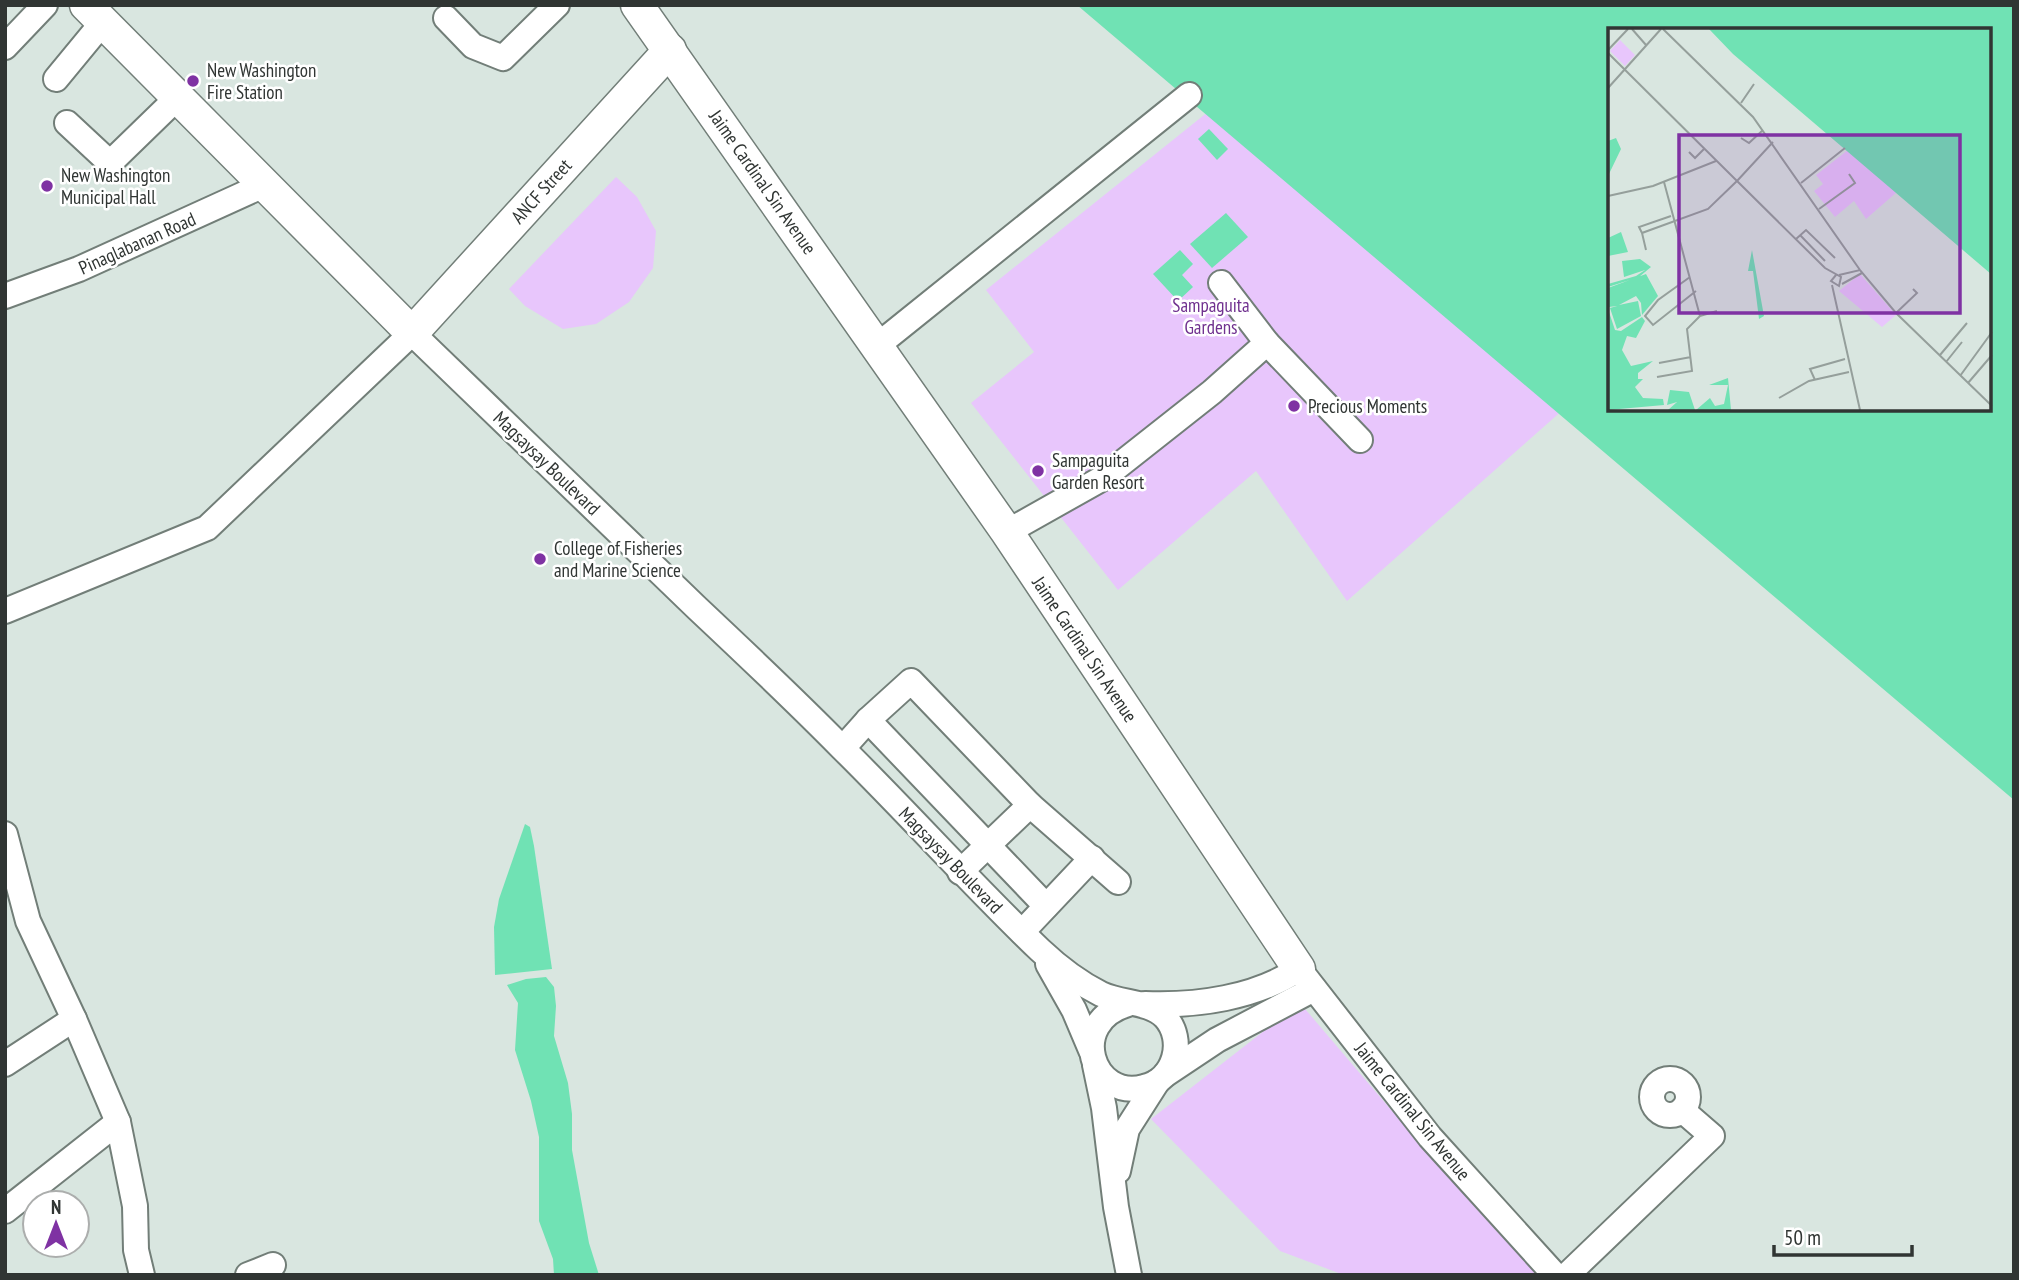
<svg xmlns="http://www.w3.org/2000/svg" width="2019" height="1280" font-family="'PT Sans Narrow',sans-serif">
	<rect width="100%" height="100%" fill="#d9e6e0"/>
	<g fill="#e8c6fc">
		<path d="M1214 107 1565 408 1347 601 1256 471 1118 590 971 403 1034 352 986 290Z"/>
		<path d="M616 177 637 197 656 231 653 268 629 302 596 324 563 329 525 306 509 289Z"/>
		<path d="M1300 1003 1444 1172 1541 1275H1344L1280 1251 1151 1119Z"/>
	</g>
	<g fill="#70e2b4" fill-rule="evenodd">
		<path d="M1077 5H2014V800ZM1610 30H1989V410H1610Z"/>
		<path d="M1209 129 1228 149 1217 160 1198 139Z"/>
		<path d="M1226 213 1248 237 1212 268 1190 244Z"/>
		<path d="M1180 250 1193 264 1182 275 1193 287 1178 301 1153 274Z"/>
		<path d="M525 824 530 827 534 846 552 969 495 975 494 927 499 899Z"/>
		<path d="M546 977 554 987 556 1006 554 1036 568 1083 572 1114V1150L589 1243 599 1275H554L553 1259 539 1221V1137L531 1101 515 1050 518 1003 507 985 526 979Z"/>
	</g>
	<g fill="none" stroke-linecap="round" stroke-linejoin="round">
		<defs>
			<g id="minor">
				<path d="M446 18 473 46 503 58 557 5"/>
				<path d="M5 47 45 5"/>
				<path d="M56 79 103 22"/>
				<path d="M67 123 110 163 178 97"/>
				<path d="M5 296 79 269 266 184"/>
				<path d="M1267 343 1360 440"/>
				<path d="M878 345 1189 95"/>
				<path d="M1007 532 1103 478 1212 392 1267 343 1221 283"/>
				<path d="M5 611 207 528 412 333C507 425 602 516 697 608 746 654 795 700 842 748 909 814 972 885 1040 950 1058 967 1079 983 1101 994 1122 1004 1149 1001 1165 1017 1186 1040 1175 1080 1144 1087 1092 1101 1066 1022 1128 1004"/>
				<path d="M868 720 1046 906"/>
				<path d="M843 748 868 720 911 681 1030 805 1118 882"/>
				<path d="M5 834 28 921 74 1019 118 1122 135 1206 136 1250 142 1275"/>
				<path d="M960 872 1030 805"/>
				<path d="M1022 932 1092 858"/>
				<path d="M1048 964 1074 1010 1091 1050"/>
				<path d="M1145 1004C1197 1006 1255 998 1299 969L1430 1137 1555 1275"/>
				<path d="M5 1064 74 1019"/>
				<path d="M1095 1065 1104 1108 1116 1207 1129 1275"/>
				<path d="M1166 1074 1217 1040 1314 989"/>
				<circle cx="1670" cy="1097" r="18"/>
				<path d="M1118 1171 1127 1129 1157 1082"/>
				<path d="M5 1211 118 1122"/>
				<path d="M248 1275 273 1265"/>
				<path d="M1567 1275 1712 1136 1682 1110"/>
			</g>
			<g id="major">
				<path d="M86 5 412 333 670 50"/>
				<path d="M637 5 1007 532 1299 969"/>
			</g>
		</defs>
		<use href="#minor" stroke="#727e78" stroke-width="28"/>
		<use href="#major" stroke="#727e78" stroke-width="35"/>
		<use href="#minor" stroke="#fff" stroke-width="24"/>
		<use href="#major" stroke="#fff" stroke-width="32"/>
	</g>
	<g fill="#7f32a3" stroke="#fff" stroke-width="2.5">
		<circle cx="193" cy="81" r="7"/>
		<circle cx="47" cy="186" r="7"/>
		<circle cx="1294" cy="406" r="7"/>
		<circle cx="1038" cy="471" r="7"/>
		<circle cx="540" cy="559" r="7"/>
	</g>
	<g text-anchor="middle" stroke-width="5" stroke-linejoin="round" paint-order="stroke">
		<g font-size="19" fill="#303533" stroke="#fff" text-anchor="start">
			<text x="207" y="77">New Washington<tspan x="207" dy="22">Fire Station</tspan></text>
			<text x="61" y="182">New Washington<tspan x="61" dy="22">Municipal Hall</tspan></text>
			<text x="1308" y="413">Precious Moments</text>
			<text x="1052" y="467">Sampaguita<tspan x="1052" dy="22">Garden Resort</tspan></text>
			<text x="554" y="555">College of Fisheries<tspan x="554" dy="22">and Marine Science</tspan></text>
		</g>
		<g font-size="19" fill="#303533" stroke="#fff">
			<text transform="translate(763 182) rotate(55)" y="7">Jaime Cardinal Sin Avenue</text>
			<text transform="translate(541 191) rotate(-48)" y="7">ANCF Street</text>
			<text transform="translate(137 243) rotate(-24)" y="7">Pinaglabanan Road</text>
			<text transform="translate(547 463) rotate(44)" y="7">Magsaysay Boulevard</text>
			<text transform="translate(1085 649) rotate(56)" y="7">Jaime Cardinal Sin Avenue</text>
			<text transform="translate(951 860) rotate(46)" y="7">Magsaysay Boulevard</text>
			<text transform="translate(1413 1111) rotate(51)" y="7">Jaime Cardinal Sin Avenue</text>
		</g>
		<g font-size="19" fill="#70318f" stroke="#fff">
			<text x="1211" y="312">Sampaguita<tspan x="1211" dy="22">Gardens</tspan></text>
		</g>
	</g>
	<g transform="translate(1608 28)">
		<rect width="383" height="383" fill="#d9e6e0"/>
		<path d="M12 12 27 27 17 38 2 23ZM240 122 289 164 258 191 246 173 227 189 206 163 215 156 208 147ZM252 246 288 287 274 299 231 263Z" fill="#e8c6fc"/>
		<path d="M101 1H383V246L125 26ZM8 110 13 121 0 148V113ZM13 204 20 224 0 228V210ZM144 222 156 288 151 291 145 243H140ZM32 231 43 239 31 249 0 259V256L28 248 37 242 16 249 14 233ZM38 246 50 268 34 287 33 275 28 268 11 277 30 273 33 288 9 301 2 280 9 278 1 279 0 260ZM0 281 7 302 13 303 34 289 37 293 28 310 19 308 14 322 23 338 45 333 30 345V351H35L27 359 35 370 55 371 56 377 0 382ZM120 350 123 382H88L102 370 107 378 116 376 120 357H101ZM62 362 81 364 87 382H60L69 374 59 377Z" fill="#70e2b4"/>
		<path fill="none" stroke="#959f9b" stroke-width="2" d="M24 1 38 17M55 1 145 89 252 242M0 22 20 1M0 25 129 153 165 114M0 60 53 1M133 75 146 56M133 110 141 115 155 102M81 124 87 130 96 121M56 154 92 288 109 283M193 155 237 120M0 168 45 158 108 133M211 181 247 155 241 146M34 205 31 199 63 188M192 207 217 233M188 211 198 202 227 230M38 222 34 205 100 181 129 153 217 240 233 249 231 258 223 253 228 247M231 247 252 242 288 285 384 378M82 249 50 272 37 288 45 297 88 263M234 256 254 245M224 257 252 382M288 285 309 265 305 261M332 327 359 295M338 334 354 314M51 335 83 329M352 348 384 304M49 349 84 343 79 301 92 288M207 352 202 341 237 331M360 355 384 327M171 370 201 353 241 344"/>
		<path fill="#7f32a3" fill-opacity="0.15" stroke="#7f32a3" stroke-width="3.5" d="M71 107H352V285H71Z"/>
		<rect width="383" height="383" fill="none" stroke="#303533" stroke-width="3.5"/>
	</g>
	<rect width="2019" height="1280" fill="none" stroke="#303533" stroke-width="14"/>
	<g transform="translate(56 1224)"><circle r="33" fill="#ffffff" stroke="#acaead" stroke-width="2"/>
	<path d="M0-5L12 26L0 18L-12 26Z" fill="#7f32a3"/>
	<text y="-10" font-size="19" font-weight="bold" text-anchor="middle" fill="#303533">N</text>
	</g>
	<path d="M1774 1245v10h138v-10" fill="none" stroke="#303533" stroke-width="3.5"/>
	<text x="1784" y="1245" font-size="21" fill="#303533" stroke="#ffffff" stroke-width="5" paint-order="stroke">50 m</text>
</svg>
